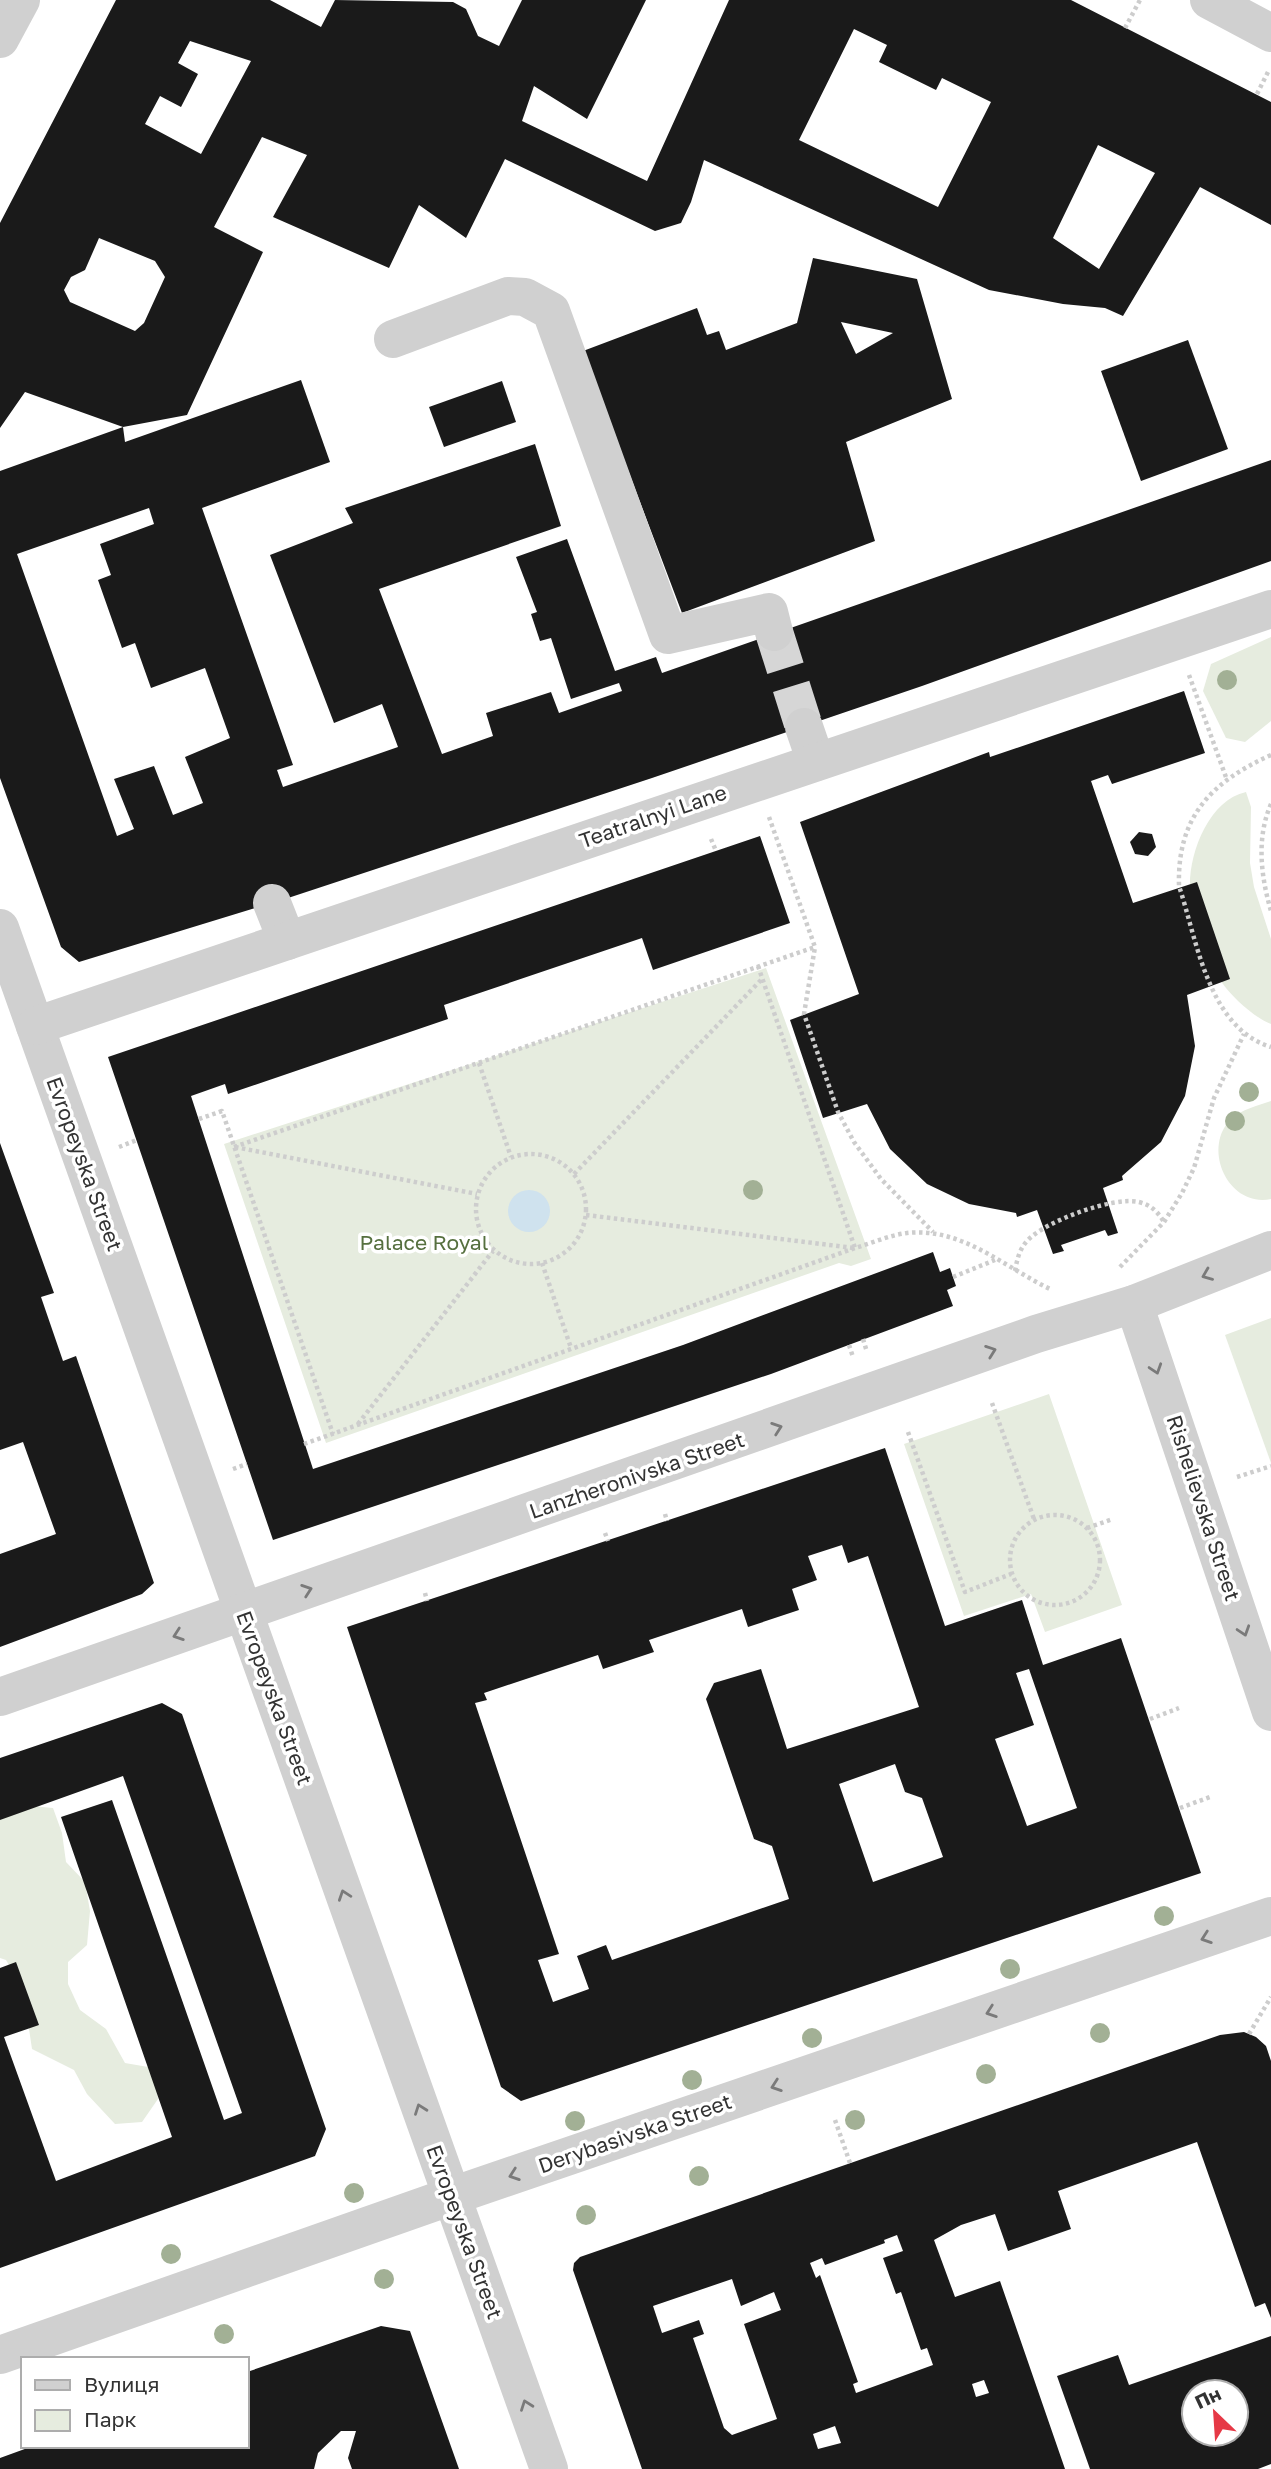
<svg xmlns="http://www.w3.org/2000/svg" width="1271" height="2469" font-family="'Golos Text',sans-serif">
	<rect width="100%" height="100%" fill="#fff"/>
	<g fill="#e6ecdf">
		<path d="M1271 637V721L1245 742 1226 738 1203 691 1211 664Z"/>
		<path d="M1246 792 1251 807 1250 863 1254 887 1271 939V1024C1255 1018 1232 997 1223 984 1217 975 1190 897 1190 887 1189 853 1209 800 1246 792Z"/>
		<path d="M766 968 871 1259 851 1266 839 1263 326 1443 224 1144Z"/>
		<path d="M1271 1101V1199C1229 1208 1201 1149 1231 1119 1242 1109 1257 1106 1271 1101Z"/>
		<path d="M1271 1318V1463L1225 1335Z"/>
		<path d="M1049 1394 1122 1605 1045 1632 1031 1594 964 1616 904 1444Z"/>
		<path d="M20 1805 53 1808 62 1833 66 1862 85 1882 90 1911 87 1945 68 1962V1984L80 2010 106 2029 125 2063 154 2068 158 2099 142 2122 115 2124 87 2094 74 2070 32 2049 23 1989 6 1960 0 1958V1815Z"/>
	</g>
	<circle fill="#cfe2ee" cx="529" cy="1211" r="21"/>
	<g fill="#1a1a1a" fill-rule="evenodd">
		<path d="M116 0H270L321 27 335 0 453 2 466 9 478 36 499 46 522 0H646L587 119 534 86 522 121 647 181 729 0H1071L1271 102V225L1200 187 1123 316 1105 308 1063 304 989 290 704 160 691 202 681 223 655 231 505 159 466 238 419 205 389 268 273 217 307 155 262 137 214 227 263 252 187 415 123 427 25 392 0 428V223ZM854 29 887 45 879 62 936 90 942 78 991 102 938 207 799 140ZM190 41 251 61 201 154 145 124 160 96 181 107 198 74 178 63ZM1098 145 1155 173 1099 269 1053 238ZM99 238 155 261 165 277 144 323 135 331 70 302 64 290 71 277 85 270Z"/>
		<path d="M813 258 917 279 952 399 846 442 875 541 682 613 583 351 697 308 707 335 719 331 726 350 797 323ZM841 322 893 333 856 354Z"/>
		<path d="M1188 340 1228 449 1141 481 1101 371Z"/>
		<path d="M301 380 330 462 202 508 293 765 277 770 283 787 398 747 382 704 334 723 270 555 353 523 345 508 535 444 561 526 379 589 442 754 493 736 486 713 551 692 559 713 622 691 619 683 571 699 551 638 540 641 531 614 537 612 516 557 567 539 615 671 656 657 662 673 1271 460V561L922 686 652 778 285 899 79 962 61 947 0 778V471L123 427 125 442ZM149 508 154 524 100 544 111 575 98 580 122 648 135 643 151 688 205 668 230 738 185 757 203 803 173 815 154 766 114 779 134 829 117 836 17 554Z"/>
		<path d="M502 381 516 422 444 447 429 407Z"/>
		<path d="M1184 691 1205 753 1112 784 1108 775 1091 781 1133 903 1197 882 1230 979 1187 995 1195 1046 1185 1096 1161 1142 1122 1176 1123 1180 1103 1188 1118 1233 1108 1236 1105 1230 1061 1245 1064 1251 1053 1254 1037 1210 1017 1217 1016 1213 969 1204 927 1184 890 1149 867 1104 823 1118 790 1020 859 994 800 822 989 752 990 757Z"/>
		<path d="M1139 832 1152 834 1156 847 1148 856 1135 854 1130 842Z"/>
		<path d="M760 836 790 923 653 970 642 938 444 1005 448 1019 228 1094 225 1084 191 1096 313 1469 683 1345 933 1252 940 1272 950 1268 956 1286 947 1290 953 1306 771 1374 273 1540 108 1057Z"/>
		<path d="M0 1143 54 1293 41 1297 63 1361 76 1356 154 1583 142 1594 0 1647V1554L56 1534 23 1442 0 1450Z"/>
		<path d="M885 1448 945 1626 1022 1600 1043 1665 1121 1638 1201 1873 521 2101 501 2087 347 1627ZM842 1545 848 1563 868 1556 919 1707 787 1749 761 1669 714 1683 706 1699 754 1839 772 1846 789 1899 612 1960 606 1945 577 1956 589 1989 553 2002 538 1960 559 1954 475 1703 487 1700 484 1693 598 1655 603 1669 654 1652 649 1640 742 1609 748 1627 799 1610 792 1589 817 1580 808 1556ZM1029 1669 1077 1808 1027 1826 995 1739 1034 1725 1016 1673ZM895 1764 905 1792 922 1798 943 1857 873 1882 839 1784Z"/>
		<path d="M162 1703 182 1714 326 2129 315 2156 0 2268V1968L16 1962 39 2025 4 2037 56 2181 172 2137 61 1817 112 1800 224 2120 242 2113 123 1776 0 1820V1758Z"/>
		<path d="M1244 2032 1256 2037 1266 2046 1271 2061V2318L1265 2303 1255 2307 1197 2142 1058 2191 1071 2229 1008 2251 995 2214 961 2225 934 2240 955 2297 1000 2281 1065 2469H642L573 2270 574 2263 580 2257 1220 2035ZM897 2235 903 2251 883 2258 896 2294 901 2292 921 2350 927 2348 933 2365 856 2393 853 2384 858 2382 820 2275 816 2278 810 2263 822 2258 825 2265 885 2243 884 2240ZM732 2279 741 2306 774 2292 781 2310 744 2324 777 2419 732 2435 724 2428 693 2338 704 2334 699 2320 662 2333 653 2306ZM984 2380 989 2393 976 2397 972 2384ZM835 2426 841 2443 818 2449 813 2434Z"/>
		<path d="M381 2326 410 2331 459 2469H352L348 2458 356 2431H341L318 2453 314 2469H0V2458L33 2446H247V2372Z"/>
		<path d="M1271 2336V2464L1258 2469H1090L1057 2376 1118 2355 1129 2385ZM1194 2392H1236V2434H1194Z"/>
	</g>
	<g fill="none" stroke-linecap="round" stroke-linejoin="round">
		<path stroke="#d6d6d6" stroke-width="38" stroke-dasharray="38 19" stroke-linecap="butt" d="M774 632 804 727"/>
		<g stroke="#cdcdcd" stroke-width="4.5" stroke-dasharray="3.5 3.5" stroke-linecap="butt">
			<path d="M1125 28 1140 0"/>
			<path d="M1257 94 1269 70"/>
			<path d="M1189 675 1227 780"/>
			<path d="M1271 755C1211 782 1177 817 1179 886 1197 940 1208 1028 1271 1047"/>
			<path d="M1271 804C1256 838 1261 877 1271 911"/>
			<path d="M769 817 815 947 804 1014 838 1112 854 1142 881 1179 933 1232"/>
			<path d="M711 839 716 851"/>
			<path d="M758 966 855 1248"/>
			<path d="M479 1063 511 1157"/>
			<path d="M199 1119 222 1111 333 1434"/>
			<path d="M119 1147 137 1140"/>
			<path d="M234 1147 815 947"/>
			<path d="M235 1147 477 1194"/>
			<circle cx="531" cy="1209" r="55"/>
			<path d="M574 1174 762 979"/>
			<path d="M586 1215 854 1248"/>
			<path d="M542 1263 571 1348"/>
			<path d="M1120 1267 1164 1222 1182 1193 1194 1168 1214 1098 1244 1034"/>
			<path d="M1015 1271C1017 1260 1019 1250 1027 1241 1045 1221 1114 1196 1139 1202 1151 1205 1158 1212 1164 1222"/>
			<path d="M953 1277 995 1260"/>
			<path d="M863 1339 867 1352"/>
			<path d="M849 1345 853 1357"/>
			<path d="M992 1403 1034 1519"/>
			<path d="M358 1424 493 1251"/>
			<path d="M908 1432 965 1592 1011 1574"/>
			<path d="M304 1444 855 1248C872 1243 890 1235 907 1233 962 1227 1004 1267 1050 1289"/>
			<path d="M233 1469 247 1464"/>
			<path d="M1237 1477 1271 1466"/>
			<path d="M665 1514 667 1521"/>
			<circle cx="1055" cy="1560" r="45"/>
			<path d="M1087 1528 1113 1519"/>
			<path d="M605 1533 608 1541"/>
			<path d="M425 1593 427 1601"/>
			<path d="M1150 1719 1179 1708"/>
			<path d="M1180 1808 1210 1797"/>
			<path d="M1249 2034 1271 1997"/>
			<path d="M835 2120 850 2163"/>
		</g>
		<g stroke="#d0d0d0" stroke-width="38">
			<path d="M1209 0 1271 33"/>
			<path d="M0 39 21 0"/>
			<path d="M393 339 508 296 525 297 551 311 668 635 769 612 774 632"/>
			<path d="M804 727 816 762"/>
			<path d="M272 903 287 941"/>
			<path d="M0 928 549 2469"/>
			<path d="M35 1026 1271 609"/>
			<path d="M1134 1304 1271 1712"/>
			<path d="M0 1697 1036 1334 1134 1304 1271 1250"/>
			<path d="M0 2355 452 2196 1271 1916"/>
		</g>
	</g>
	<g fill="#a2b095">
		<circle cx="1227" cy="680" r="10"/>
		<circle cx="1249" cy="1092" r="10"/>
		<circle cx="1235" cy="1121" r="10"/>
		<circle cx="753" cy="1190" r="10"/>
		<circle cx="1164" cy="1916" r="10"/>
		<circle cx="1010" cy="1969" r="10"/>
		<circle cx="1100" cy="2033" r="10"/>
		<circle cx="812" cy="2038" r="10"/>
		<circle cx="986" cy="2074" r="10"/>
		<circle cx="692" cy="2080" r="10"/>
		<circle cx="855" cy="2120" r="10"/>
		<circle cx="575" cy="2121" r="10"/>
		<circle cx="699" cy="2176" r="10"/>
		<circle cx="354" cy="2193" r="10"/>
		<circle cx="586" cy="2215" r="10"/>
		<circle cx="171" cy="2254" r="10"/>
		<circle cx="384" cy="2279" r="10"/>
		<circle cx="224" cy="2334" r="10"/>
	</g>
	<defs><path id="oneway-chevron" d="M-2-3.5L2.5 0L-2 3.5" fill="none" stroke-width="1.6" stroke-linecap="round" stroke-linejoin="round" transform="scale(1.75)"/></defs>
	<g stroke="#7a7a7a">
		<use href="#oneway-chevron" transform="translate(1207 1275) rotate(158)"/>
		<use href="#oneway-chevron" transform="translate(991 1351) rotate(-20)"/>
		<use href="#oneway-chevron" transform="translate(1156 1369) rotate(72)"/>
		<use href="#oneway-chevron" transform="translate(777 1428) rotate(-19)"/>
		<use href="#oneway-chevron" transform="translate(307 1590) rotate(-19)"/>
		<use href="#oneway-chevron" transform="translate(1244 1631) rotate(72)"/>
		<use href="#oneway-chevron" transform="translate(178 1635) rotate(161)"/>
		<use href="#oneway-chevron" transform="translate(344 1895) rotate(-109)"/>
		<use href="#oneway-chevron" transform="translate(1206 1938) rotate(161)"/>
		<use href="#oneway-chevron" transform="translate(991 2012) rotate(161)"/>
		<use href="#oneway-chevron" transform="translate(776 2086) rotate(161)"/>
		<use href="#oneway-chevron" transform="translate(420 2109) rotate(-110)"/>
		<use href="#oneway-chevron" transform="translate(514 2175) rotate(161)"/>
		<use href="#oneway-chevron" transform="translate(526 2405) rotate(-110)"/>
	</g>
	<g text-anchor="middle" stroke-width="7" stroke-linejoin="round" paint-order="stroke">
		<g font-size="21" fill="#333" stroke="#fff">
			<text transform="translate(653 817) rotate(-19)" y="7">Teatralnyi Lane</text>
			<text transform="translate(84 1164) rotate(70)" y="7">Evropeyska Street</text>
			<text transform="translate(637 1476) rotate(-19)" y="7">Lanzheronivska Street</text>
			<text transform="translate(1203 1508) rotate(72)" y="7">Rishelievska Street</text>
			<text transform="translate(274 1698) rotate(70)" y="7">Evropeyska Street</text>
			<text transform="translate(635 2134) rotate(-19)" y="7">Derybasivska Street</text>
			<text transform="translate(464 2232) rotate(70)" y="7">Evropeyska Street</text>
		</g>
		<g font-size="21" fill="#56703f" stroke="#fff">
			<text x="424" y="1250">Palace Royal</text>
		</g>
	</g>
	<rect x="21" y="2357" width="228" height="91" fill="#ffffff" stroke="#adadad" stroke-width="2"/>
	<rect x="35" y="2380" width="35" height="10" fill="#d0d0d0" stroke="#adadad" stroke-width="2"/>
	<text x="84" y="2392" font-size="21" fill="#333333">Вулиця</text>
	<rect x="35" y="2410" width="35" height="21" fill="#e6ecdf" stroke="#adadad" stroke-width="2"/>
	<text x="84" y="2427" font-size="21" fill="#333333">Парк</text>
	<g transform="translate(1215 2413) rotate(335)"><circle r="33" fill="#ffffff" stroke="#adadad" stroke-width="2"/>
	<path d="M0-5L12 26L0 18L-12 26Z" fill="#e63946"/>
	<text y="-10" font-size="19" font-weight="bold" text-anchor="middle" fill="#333333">Пн</text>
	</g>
</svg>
